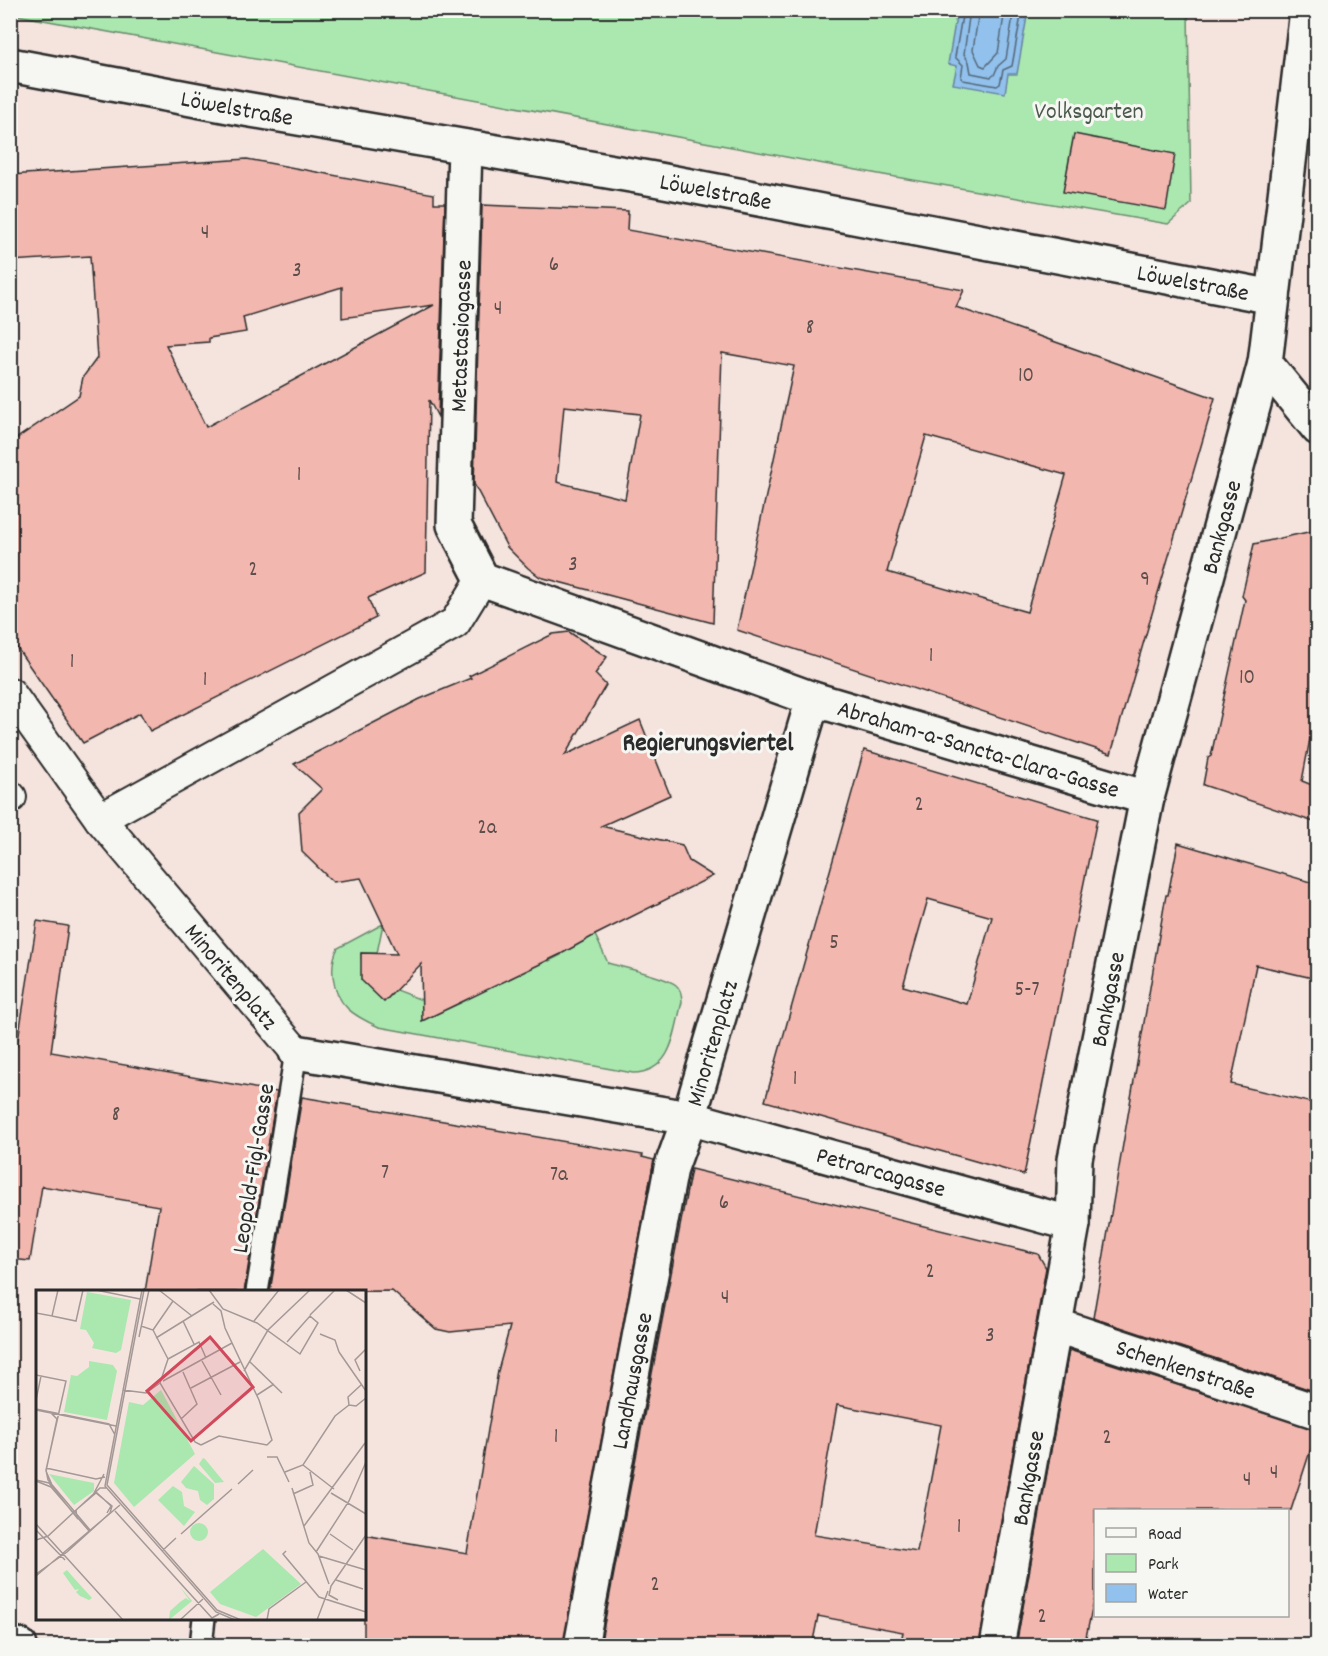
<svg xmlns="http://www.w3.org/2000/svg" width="1328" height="1656" font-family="Dekko,sans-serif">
	<rect width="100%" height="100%" fill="#f5e3de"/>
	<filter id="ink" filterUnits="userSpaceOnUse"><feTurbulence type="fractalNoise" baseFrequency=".0167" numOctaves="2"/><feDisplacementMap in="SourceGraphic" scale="12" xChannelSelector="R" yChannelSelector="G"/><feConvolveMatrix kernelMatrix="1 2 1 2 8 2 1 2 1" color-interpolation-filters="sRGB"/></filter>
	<g filter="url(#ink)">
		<g fill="#aae8af" stroke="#6a8a6d" stroke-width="1.5">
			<path d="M10 11H1188L1191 204 1168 224 884 175 11 14Z"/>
			<path d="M383 924 377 953H361C360 967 373 992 384 1002L396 990 422 1000V1017L432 1016 467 1000 458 980 493 963 503 982 513 977 503 958 539 941 549 961 561 955 551 936 595 935 608 963C623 968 665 976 676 985 681 989 682 996 682 1002 674 1032 673 1072 633 1073L379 1027C354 1016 336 1006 333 976 332 966 333 957 338 948Z"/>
		</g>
		<path fill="#91c1ec" stroke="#68859f" stroke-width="1.5" d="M957 11H1028L1017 74H1008L1005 93 953 84 957 66 948 64Z"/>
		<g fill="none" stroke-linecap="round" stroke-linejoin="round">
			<g stroke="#546778" stroke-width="1.5">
				<path d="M963 10 955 57 963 65 961 78 963 80 997 86 1000 84 1003 70 1012 66 1022 10"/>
				<path d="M970 10 964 54 969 62 971 73 991 77 994 75 998 66 1006 59 1014 10"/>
				<path d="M979 10 973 50 980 65 985 67 998 53 1005 10"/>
			</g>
		</g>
		<g fill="#f2b7af" stroke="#2b2b2b" stroke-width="1.5" fill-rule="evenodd">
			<path d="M1074 134 1175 154 1166 210 1063 192Z"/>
			<path d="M247 159 434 194V203H445L438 417 429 400 426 572 368 598 376 618 150 731 140 713 83 743 10 638V443L79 396 83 377 97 358 90 256 10 261V175ZM342 287V318L434 305 206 427 166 345 209 342V338L246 332 243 317Z"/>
			<path d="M482 205 628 211 627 230 964 290 956 307 1215 398 1111 754 737 630 794 366 722 353 713 623 540 577 528 568 507 547 474 484ZM564 406 640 414 625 499 557 482ZM926 436 1066 475 1027 612 887 572Z"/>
			<path d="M1317 530V702L1302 781 1317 787V823L1203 785 1208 758 1211 756 1245 600 1242 596 1254 544Z"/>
			<path d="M569 632 607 657 595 674 606 685 565 755 640 720 670 795 601 826 682 845 689 861 713 876 595 935 561 954 422 1021 421 964 384 1002 361 980V953L397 954 361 878 333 882 302 852 299 812 322 789 294 764 420 699 471 678 469 676 553 634Z"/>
			<path d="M864 750 1097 819 1024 1175 765 1101ZM928 899 992 917 967 1004 903 986Z"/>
			<path d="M1178 843 1317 884V979L1256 965 1231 1084 1317 1104V1392L1093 1318 1166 895H1168Z"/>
			<path d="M37 921 68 926 51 1052 277 1092 244 1292H145L159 1206 42 1186 30 1261 10 1259V1045L17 1046Z"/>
			<path d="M302 1097 643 1155 642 1157 654 1160 563 1646H364V1535L467 1553 498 1371 510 1326 450 1332 436 1329 392 1291 270 1292Z"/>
			<path d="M691 1169 1038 1254 1046 1268 979 1646H900L903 1632 818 1616 812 1646H600ZM837 1405 941 1425 917 1552 814 1535Z"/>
			<path d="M1069 1350 1317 1430 1291 1510H1095V1596L1084 1646H1016Z"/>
		</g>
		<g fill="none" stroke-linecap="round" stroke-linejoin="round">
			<defs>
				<g id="service">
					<path d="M257 1292 296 1052"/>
					<path d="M201 1646 204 1618"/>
				</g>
				<g id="pedestrian">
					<path d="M10 693 100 819"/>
					<path d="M10 796 11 797"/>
					<path d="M296 1052 100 819 455 623 482 579"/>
				</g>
				<g id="minor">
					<path id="s1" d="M10 65 245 109 654 179 1273 297 1265 363 1318 428"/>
					<path id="s2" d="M465 147 454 525 482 579 813 699 1147 798"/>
					<path d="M1273 297 1307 10"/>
					<path id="s3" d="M296 1052 689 1118 1073 1224"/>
					<path id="s4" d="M1055 1325 1318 1412"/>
					<path d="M10 1643 20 1646"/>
					<path id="s5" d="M581 1646 671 1168 689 1118 813 699"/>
					<path id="s6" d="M997 1646 1073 1224 1075 1159 1147 798 1265 363"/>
				</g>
			</defs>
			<use href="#service" stroke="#2b2b2b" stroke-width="26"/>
			<use href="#pedestrian" stroke="#2b2b2b" stroke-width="34"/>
			<use href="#minor" stroke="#2b2b2b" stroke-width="38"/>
			<use href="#service" stroke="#f6f6f2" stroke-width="21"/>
			<use href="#pedestrian" stroke="#f6f6f2" stroke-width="30"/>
			<use href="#minor" stroke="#f6f6f2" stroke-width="33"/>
		</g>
	</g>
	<g text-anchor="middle" stroke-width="6" stroke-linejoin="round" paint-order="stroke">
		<g font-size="21" fill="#5d4e4c">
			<text x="205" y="238">4</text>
			<text x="554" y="270">6</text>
			<text x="297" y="276">3</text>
			<text x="498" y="314">4</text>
			<text x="810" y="333">8</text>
			<text x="1026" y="381">10</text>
			<text x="299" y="480">1</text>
			<text x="573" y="570">3</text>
			<text x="253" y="575">2</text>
			<text x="1145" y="585">9</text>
			<text x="931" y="661">1</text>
			<text x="72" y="667">1</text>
			<text x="1247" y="683">10</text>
			<text x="205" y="685">1</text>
			<text x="919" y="810">2</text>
			<text x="487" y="833">2a</text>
			<text x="834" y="948">5</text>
			<text x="1027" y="995">5-7</text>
			<text x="795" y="1084">1</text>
			<text x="116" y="1120">8</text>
			<text x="385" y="1178">7</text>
			<text x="559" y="1180">7a</text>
			<text x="724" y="1208">6</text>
			<text x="930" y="1277">2</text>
			<text x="725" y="1303">4</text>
			<text x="990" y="1341">3</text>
			<text x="556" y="1442">1</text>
			<text x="1107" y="1443">2</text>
			<text x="1274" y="1478">4</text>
			<text x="1247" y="1485">4</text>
			<text x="959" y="1532">1</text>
			<text x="655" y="1590">2</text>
			<text x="1042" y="1622">2</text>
		</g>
		<g font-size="24" fill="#2b2b2b" stroke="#f6f6f2">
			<text dy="8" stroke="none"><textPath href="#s1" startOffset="231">Löwelstraße</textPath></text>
			<text dy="8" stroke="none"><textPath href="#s1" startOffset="717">Löwelstraße</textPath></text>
			<text dy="8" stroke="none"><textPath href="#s1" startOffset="1203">Löwelstraße</textPath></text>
			<text transform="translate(460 336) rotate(-88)" y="8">Metastasiogasse</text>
			<text dy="8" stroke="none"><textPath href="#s6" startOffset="1143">Bankgasse</textPath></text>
			<text dy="8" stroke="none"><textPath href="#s2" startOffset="964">Abraham-a-Sancta-Clara-Gasse</textPath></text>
			<text transform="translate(232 976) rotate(50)" y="8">Minoritenplatz</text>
			<text dy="8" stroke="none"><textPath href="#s6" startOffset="657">Bankgasse</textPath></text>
			<text dy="8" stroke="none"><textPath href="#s5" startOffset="618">Minoritenplatz</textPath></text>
			<text transform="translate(252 1168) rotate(-81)" y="8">Leopold-Figl-Gasse</text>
			<text dy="8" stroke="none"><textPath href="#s3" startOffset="598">Petrarcagasse</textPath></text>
			<text dy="8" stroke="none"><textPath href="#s4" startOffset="138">Schenkenstraße</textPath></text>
			<text dy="8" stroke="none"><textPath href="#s5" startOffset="270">Landhausgasse</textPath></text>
			<text dy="8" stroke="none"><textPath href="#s6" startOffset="171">Bankgasse</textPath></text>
		</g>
		<g font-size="24" fill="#4b5a4c" stroke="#f6f6f2">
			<text x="1089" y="118">Volksgarten</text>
		</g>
		<g font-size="26" font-weight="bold" fill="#2b2b2b" stroke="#f6f6f2">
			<text x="708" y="750">Regierungsviertel</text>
		</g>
	</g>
	<g transform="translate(36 1290)">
		<rect width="330" height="330" fill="#f5e3de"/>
		<path d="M51 2 95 10 85 60 80 63 56 58 58 53 50 40 44 39ZM53 71 77 75 81 81 71 130 28 122 35 85 41 86 53 77ZM125 100 159 164 98 217 78 193 93 112 107 115ZM167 168 169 169 188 192 179 193 163 174ZM158 176 178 194V209L171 215 164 210 162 201 150 198 145 192ZM13 184 58 193V201L38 215ZM137 196 146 202 148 216 159 222 148 236 122 210ZM154 242a9 9 0 1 1 18 0a9 9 0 1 1-18 0ZM227 259 265 294 220 327 184 314 174 302ZM31 280 37 287 56 308 53 310 44 306 40 302 43 299 39 300 27 283ZM144 297 156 311 133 330 134 321 144 312 150 308 154 311Z" fill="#aae8af"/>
		<path fill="none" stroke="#a49996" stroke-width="1.5" d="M60 0 104 9M106 0 69 196 180 322 199 330M108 0 71 195 181 320 205 330M123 0 156 26M173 0 187 19 221 33 264 64 282 33 274 26 251 52M310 0 330 13M177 14 185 21 189 38 223 110 236 150 231 155M0 23 16 26 22 0M274 25 299 0M16 26 40 31 47 0M147 31 158 54M218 31 243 0M105 36 117 40 132 69 124 93 159 152 165 155M117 40 137 11M284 44 299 50 303 62M103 47 113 0M120 48 178 12M303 62 330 101M132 69 163 52 170 68M166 71 185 105M214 72 246 103M208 81 232 40 274 0M324 81 319 70 330 59M0 85 30 91 10 180 12 190 54 240M127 91 196 53M155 98 204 72M87 100 110 103 124 93M221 105 238 94M0 110 5 86M313 115 312 107 325 95M313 115 320 116 330 108M0 119 73 134 79 145M0 120 80 136M14 122 21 129 10 181 16 195M145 129 161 114 147 82M165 155 183 146 231 155M231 167H241L253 192M267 175 298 199M10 178 60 189 69 187M249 182 267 175 299 126 313 115M0 190 13 193 42 229M0 191 15 197 54 242M202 194 217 180M256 198 273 253 282 264 293 294M60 202 75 216 71 223M295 203 330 224M257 204 277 195 274 182M57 205 68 184M79 221 176 328 183 324M0 234 87 330M268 236 329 153M0 240 29 270M145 244 196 199M294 244 317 260M0 250 12 246 64 198H70M126 261 140 248M250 261 247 264 283 307 330 322M280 262 313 211 330 172M283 266 330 280M0 284 31 262 74 223 76 216 60 203 40 220 41 228M0 286 84 215M300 290 327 299M302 310 293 305 295 296 330 245M144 330 167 309M231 330 233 319 270 292M281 330 292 301"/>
		<path fill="#d1495b" fill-opacity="0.15" stroke="#d1495b" stroke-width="3" d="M174 47 217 97 155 151 111 101Z"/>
		<rect width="330" height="330" fill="none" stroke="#2b2b2b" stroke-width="3"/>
	</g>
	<rect width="1328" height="1656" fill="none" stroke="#f6f6f2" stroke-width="36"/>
	<rect x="18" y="18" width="1292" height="1620" fill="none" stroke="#2b2b2b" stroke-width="2" filter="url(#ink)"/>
	<rect x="1094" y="1509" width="195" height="108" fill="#f6f6f2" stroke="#a5a5a2" stroke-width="1.5"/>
	<rect x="1106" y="1528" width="30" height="9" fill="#f6f6f2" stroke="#a5a5a2" stroke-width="1.5"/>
	<text x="1148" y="1539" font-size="18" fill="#2b2b2b">Road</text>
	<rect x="1106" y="1554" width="30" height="18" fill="#aae8af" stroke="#a5a5a2" stroke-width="1.5"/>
	<text x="1148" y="1569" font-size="18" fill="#2b2b2b">Park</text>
	<rect x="1106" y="1584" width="30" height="18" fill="#91c1ec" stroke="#a5a5a2" stroke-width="1.5"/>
	<text x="1148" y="1599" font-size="18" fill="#2b2b2b">Water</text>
</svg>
